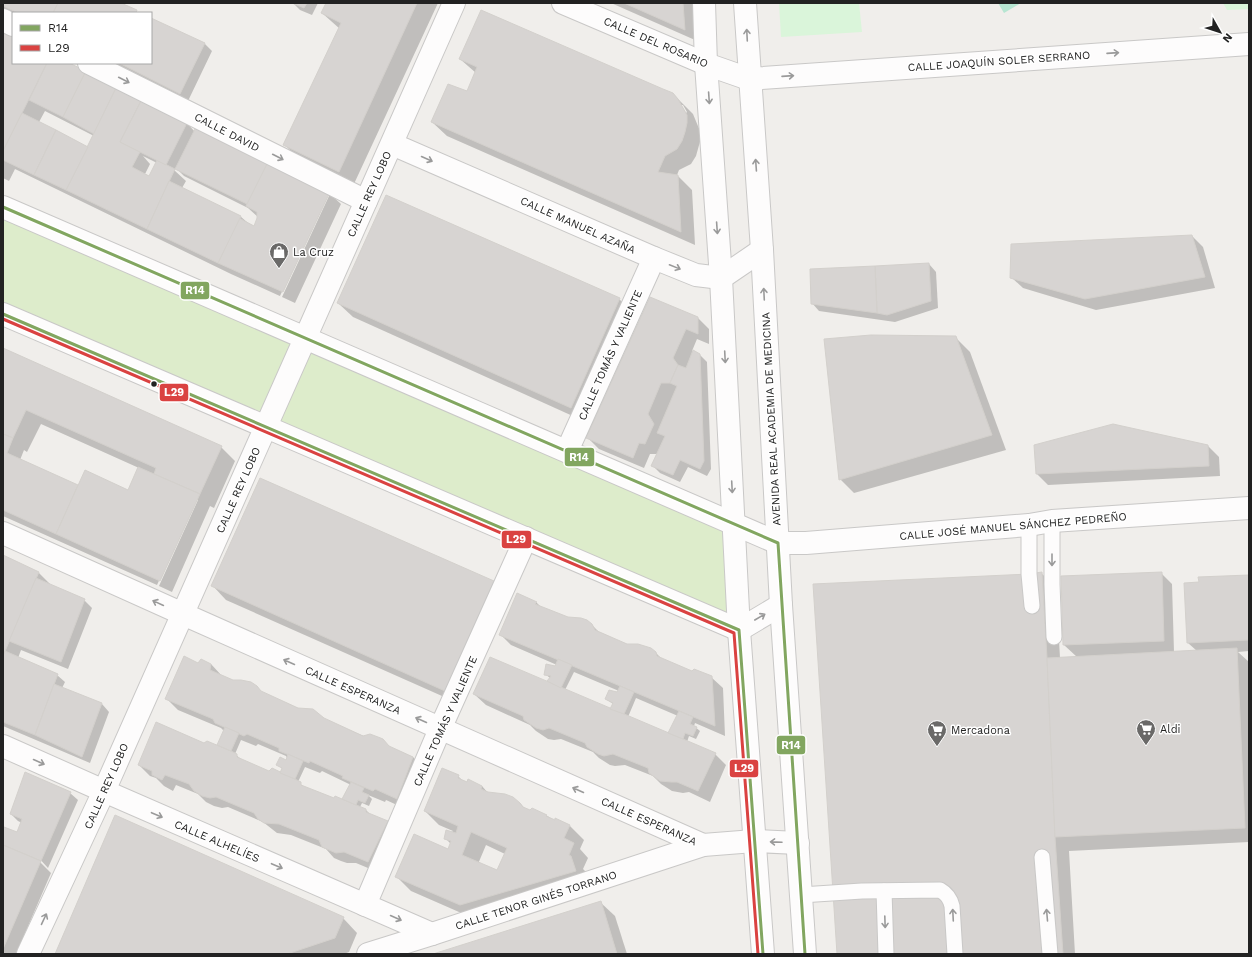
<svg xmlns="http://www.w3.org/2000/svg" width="1252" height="957" font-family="'Work Sans',sans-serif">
	<rect width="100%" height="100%" fill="#f0eeeb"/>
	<path fill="#ddeccb" d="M3 207 734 524 739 630 3 314Z"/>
	<g fill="#daf5da">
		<path d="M779 3H859L862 32 781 37Z"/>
		<path d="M1223 3H1249V9L1227 10Z"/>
	</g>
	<path fill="#b7e6d2" d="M998 3H1021L1004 13Z"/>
	<g fill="#0003" fill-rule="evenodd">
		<path d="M3 3H119L138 13H13L3 10Z"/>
		<path d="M293 3H318L312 15 300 10Z"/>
		<path d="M327 3H438L353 186 299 159 284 144 340 29 322 13Z"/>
		<path d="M611 3H693L695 40Z"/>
		<path d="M151 19 205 44 212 51 188 101 125 68 123 71 107 63H151Z"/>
		<path d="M3 30 13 63H67L187 123 195 132 329 193 341 204 295 303 282 297 329 196H327L280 296 282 297 231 274 15 169 9 181 3 178ZM45 111 94 136 88 148 39 122ZM143 156 157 163 150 177 145 174 150 164ZM176 168 184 176 248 208 258 217 255 227 248 223 240 216 182 188 186 181 174 170Z"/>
		<path d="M460 59 673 94 693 114 700 131 701 138 696 156 691 164 679 170 677 175 692 190 695 245 447 136 432 122 467 93 476 73ZM681 105H683L687 112 686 113Z"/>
		<path d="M1192 236 1203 247 1215 288 1096 310 1023 288 1011 277Z"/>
		<path d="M929 264 936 272 938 308 895 322 819 311 812 303Z"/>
		<path d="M650 298 698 318 709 329V344L697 339 692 351 699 354 707 362 711 469 707 476 688 467 680 482 660 473 652 465 657 454H650L644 468 599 449 588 438Z"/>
		<path d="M619 299 634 313 586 422 353 317 338 303Z"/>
		<path d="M955 337 970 352 1006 450 854 493 840 479Z"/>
		<path d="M3 349 221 447 235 461 214 508 210 506 172 592 159 586 198 500H196L157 585 3 516ZM41 424 139 468 129 491 78 487 20 460 24 450 27 452Z"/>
		<path d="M1208 446 1219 457 1220 476 1048 485 1037 474Z"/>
		<path d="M261 479 494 582 508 596 460 704 226 600 212 585Z"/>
		<path d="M3 556 39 573 50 584 49 585 84 600 92 608 68 669 21 650 18 658 57 675 65 682 62 688 102 704 109 712 90 763 3 726Z"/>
		<path d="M1041 573 1056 587 1060 658 1077 657 1064 645 1161 573 1172 584 1174 652 1197 651 1188 643 1249 576V651L1238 652 1249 662V842L1069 851 1075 954H838L1029 575Z"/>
		<path d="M536 602 541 607 567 618 592 625 599 632 627 645 656 653 663 660 692 672 711 677 723 688 725 736 695 723 694 726 700 731 696 739 689 736 687 742 715 754 726 765 710 802 689 792 683 793 672 791 661 784 653 776 625 765 615 766 610 765 599 758 593 752 561 739 554 740 548 739 536 731 530 725 486 705 474 694 552 684 549 681 550 678 545 674 556 667 557 665 511 645 500 634ZM574 672 619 691 618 693 606 699 613 704 611 710 565 690ZM636 698 678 716 672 736 628 717Z"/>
		<path d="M198 664H211L222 676 413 757 424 769 408 810 386 800 385 802 368 795 372 799 369 806 362 803 360 807 366 810 371 815 387 822 398 833 380 873 356 863H347L341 861 334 858 326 849 291 835 277 833 263 822 228 807 222 808 214 806 206 802 198 794 176 785 173 791 164 786 156 778 150 776 139 765 204 744 221 748 218 745 224 731 221 728 178 710 167 699ZM241 740 256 746 258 744 286 756 287 758 286 761 278 765 283 769 281 774 269 772 242 760 235 754ZM305 767 320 773 322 771 349 784 350 785 343 800H334L305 788 298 782Z"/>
		<path d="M458 776 463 781 482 786 488 793 520 803 525 809 546 815 555 821 556 820 570 826 584 840 580 849 588 858 583 869 585 871 589 885 475 919 411 891 397 877 448 850 451 844 445 838 453 831 439 825 425 811ZM486 845 505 854 497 872 478 864Z"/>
		<path d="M70 793 78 800 48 868 38 857 36 858 51 873 16 954H3V833L17 834 22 823 18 821 11 814Z"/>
		<path d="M600 902 615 916 627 954H436Z"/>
		<path d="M343 918 357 933 349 952 344 954H56Z"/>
	</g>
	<g fill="#d7d4d2" stroke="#d3d0cc" fill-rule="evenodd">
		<path d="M3 3H58L53 13H18L3 6Z"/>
		<path d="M58 3H121L137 10 136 13H53Z"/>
		<path d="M292 3H307L304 8Z"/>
		<path d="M326 3H417L339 172 283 145 341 23 321 13Z"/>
		<path d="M624 3H683L685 30Z"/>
		<path d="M481 10 663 89 673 93 678 99 687 115V123L685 132 682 141 677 149 665 156 658 172 678 175 681 232 431 122 448 84 467 91 477 67 459 59Z"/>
		<path d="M151 18 205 43 180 94 119 63H151Z"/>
		<path d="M3 29 13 34V63H47L3 151Z"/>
		<path d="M47 63H69L86 71 63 117 29 100Z"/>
		<path d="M86 71 117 86 94 134 63 117Z"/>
		<path d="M117 86 142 99 120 142 140 152 132 167 149 176 157 160 175 169 147 229 66 190Z"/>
		<path d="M142 99 187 123 166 165 120 142Z"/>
		<path d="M22 113 56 130 34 175 3 160V151Z"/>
		<path d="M196 127 268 162 247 204 175 169Z"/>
		<path d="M56 130 88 147 66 190 34 175Z"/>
		<path d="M268 162 330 192 283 292 218 263 239 218 254 226 257 218V212L246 206Z"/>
		<path d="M169 181 241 216 218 263 147 229Z"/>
		<path d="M386 195 620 298 571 408 337 303Z"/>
		<path d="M1192 235 1205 277 1085 299 1010 278 1011 244Z"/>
		<path d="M929 263 931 301 887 315 877 313 875 266Z"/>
		<path d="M875 266 877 313 811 304 810 269Z"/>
		<path d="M650 297 698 317V334L686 329 673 358 678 365 670 383H661L648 414 654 424 645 444 639 443 633 458 586 438Z"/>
		<path d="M871 335 956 336 992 435 839 480 824 339Z"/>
		<path d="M3 348 222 446 200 494 154 474 156 468 26 410 13 438 3 434Z"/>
		<path d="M693 350 700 354 704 461 700 469 680 460 673 475 651 466 665 436 657 433 677 386 670 383 678 365 686 368Z"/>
		<path d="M1113 424 1208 445 1209 466 1036 474 1034 445Z"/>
		<path d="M3 434 13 438 7 453 78 485 56 534 3 510Z"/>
		<path d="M138 467 200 494 160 581 56 534 85 470 128 490Z"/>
		<path d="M260 478 494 581 445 691 211 586Z"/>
		<path d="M3 555 39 572 3 656Z"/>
		<path d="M1042 572 1047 658 1055 837 1063 954H837L813 584 1029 574Z"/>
		<path d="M1162 572 1164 641 1063 645 1061 576Z"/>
		<path d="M1249 575V640L1187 643 1184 583 1199 582 1198 577Z"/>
		<path d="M36 578 85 599 61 662 9 641Z"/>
		<path d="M517 593 537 602 535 604 568 617 581 618 587 620 592 624 595 630 627 644H638L651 648 656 652 657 656 692 671 694 669 712 676 715 726 499 635Z"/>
		<path d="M1237 648 1245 828 1055 837 1047 658Z"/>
		<path d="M5 651 58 674 35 735 3 722V656Z"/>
		<path d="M184 656 198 663 201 659 211 664 210 670 233 680H241L251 682 257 686 261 691 298 708 313 709 324 718 363 736 370 734 378 737 383 739 389 746 413 757 397 799 375 789 373 791 342 778 343 776 310 761 309 763 279 751V748L247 734 244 736 215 723 213 719 165 699Z"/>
		<path d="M490 657 716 753 698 791 677 782H671L660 781 649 773 648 768 613 754 604 756 598 754 587 747 585 743 549 728 543 730 536 728 524 720 523 716 473 694Z"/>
		<path d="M558 659 572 665 561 688 547 681 551 676 544 675 546 664 555 666Z"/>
		<path d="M54 684 102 703 82 757 35 735Z"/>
		<path d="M620 686 634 692 624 714 610 709 613 703 605 699 609 690 617 692Z"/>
		<path d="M679 711 693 717 690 724 697 727 693 736 685 733 683 739 668 733Z"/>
		<path d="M156 722 204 743 207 741 231 751 237 754V757L269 771 272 768 301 782V785L334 798 335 796 342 799 366 809V812L388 821 368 862 344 852 336 853 322 847 319 840 279 824 264 823 258 819 254 813 216 797 210 798 202 796 194 791 189 784 165 775 162 780 152 775V771L138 765Z"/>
		<path d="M225 727 239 733 231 751 217 745Z"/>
		<path d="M288 754 303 761 295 779 280 773 282 768 276 765 280 757 286 760Z"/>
		<path d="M442 768 459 775 458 778 467 782 468 779 482 786 481 789 488 792 505 794 513 797 520 803 523 807 530 810 532 808 547 815 546 816 555 820V818L570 825 564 838 574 843 569 855 571 856 576 871 460 905 395 877 414 834 448 849 451 841 444 839 446 830 456 833 458 826 424 811ZM471 832 507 848 497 870 462 855Z"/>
		<path d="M25 772 71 792 41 861 3 845V830L4 827 17 832 22 819 10 814Z"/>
		<path d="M351 782 364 788 362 792 369 795 365 803 358 800 356 805 342 799Z"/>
		<path d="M115 815 344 917 335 938 287 954H55Z"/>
		<path d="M3 845 41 861 3 949Z"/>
		<path d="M601 901 617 954H433Z"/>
	</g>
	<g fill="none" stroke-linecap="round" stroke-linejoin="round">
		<defs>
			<g id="service">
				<path d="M1052 521V584L1054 637"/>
				<path d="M1029 525V574L1032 606"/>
				<path d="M1042 857 1050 954"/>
				<path d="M884 891 886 954"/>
				<path d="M801 895 862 891 940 890C947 894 950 898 952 906L955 954"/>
			</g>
			<g id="pedestrian">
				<path d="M567 451 654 258"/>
				<path d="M365 905 440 729 526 538"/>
			</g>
			<g id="minor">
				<path d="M563 3 706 64 749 79 1249 44"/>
				<path d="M704 3 706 64 721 278 739 630 763 954"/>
				<path d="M745 3 762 250 781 605 805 954"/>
				<path d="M3 20 13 25"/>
				<path d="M89 63 366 201"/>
				<path d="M392 144 654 258 696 275 721 278 762 250"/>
				<path d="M3 207 778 543H806L1029 525 1052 521 1249 508"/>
				<path d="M3 314 739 630"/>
				<path d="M3 533 183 614 703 845"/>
				<path d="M739 630 781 605"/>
				<path d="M3 746 104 791 432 934"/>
				<path d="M28 954 104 791 454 3"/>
				<path d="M368 954 432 934 703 845 754 841 798 843"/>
			</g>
		</defs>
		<use href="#service" stroke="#c9c8c7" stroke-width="17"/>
		<use href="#pedestrian" stroke="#c9c8c7" stroke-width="24"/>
		<use href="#minor" stroke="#c9c8c7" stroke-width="24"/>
		<use href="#service" stroke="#fdfcfc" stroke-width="15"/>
		<use href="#pedestrian" stroke="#fdfcfc" stroke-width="22"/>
		<use href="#minor" stroke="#fdfcfc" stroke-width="22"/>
		<defs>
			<g id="bus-1">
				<path d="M3 207 778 543 805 954"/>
				<path d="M3 314 739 630 763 954"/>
			</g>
			<path id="bus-2" d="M3 319 734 633 758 954"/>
		</defs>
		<use href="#bus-1" stroke="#fff" stroke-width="6"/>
		<use href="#bus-2" stroke="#fff" stroke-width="6"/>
		<use href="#bus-1" stroke="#82a660" stroke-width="3"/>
		<use href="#bus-2" stroke="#da4241" stroke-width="3"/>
	</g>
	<defs><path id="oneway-shaft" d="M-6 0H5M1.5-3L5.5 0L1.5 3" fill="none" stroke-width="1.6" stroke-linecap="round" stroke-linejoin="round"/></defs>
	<g stroke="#9a9a9a">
		<use href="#oneway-shaft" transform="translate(747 35) rotate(-93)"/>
		<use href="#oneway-shaft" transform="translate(1113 53) rotate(-4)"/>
		<use href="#oneway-shaft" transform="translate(788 76) rotate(-4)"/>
		<use href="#oneway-shaft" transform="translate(124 80) rotate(27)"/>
		<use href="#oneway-shaft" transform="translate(709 98) rotate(86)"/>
		<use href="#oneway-shaft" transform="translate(278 157) rotate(27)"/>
		<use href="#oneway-shaft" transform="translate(427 159) rotate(24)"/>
		<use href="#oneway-shaft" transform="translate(756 165) rotate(-94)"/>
		<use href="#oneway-shaft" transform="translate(717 228) rotate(86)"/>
		<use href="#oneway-shaft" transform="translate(675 267) rotate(22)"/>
		<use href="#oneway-shaft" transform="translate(764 294) rotate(-93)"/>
		<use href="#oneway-shaft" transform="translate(725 357) rotate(87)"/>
		<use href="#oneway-shaft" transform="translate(732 487) rotate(87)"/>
		<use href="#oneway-shaft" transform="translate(1052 560) rotate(90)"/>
		<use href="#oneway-shaft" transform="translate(158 603) rotate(-155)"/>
		<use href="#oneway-shaft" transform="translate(760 617) rotate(-30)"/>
		<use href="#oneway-shaft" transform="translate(289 662) rotate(-156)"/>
		<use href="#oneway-shaft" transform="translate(421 720) rotate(-156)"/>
		<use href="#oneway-shaft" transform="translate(39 762) rotate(24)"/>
		<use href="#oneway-shaft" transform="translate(578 790) rotate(-156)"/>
		<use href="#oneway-shaft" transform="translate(157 815) rotate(23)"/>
		<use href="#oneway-shaft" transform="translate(776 842) rotate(-178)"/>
		<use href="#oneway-shaft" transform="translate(277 866) rotate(23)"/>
		<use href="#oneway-shaft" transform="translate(953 915) rotate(-93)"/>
		<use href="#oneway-shaft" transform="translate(1047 915) rotate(-95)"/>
		<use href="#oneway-shaft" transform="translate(396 918) rotate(24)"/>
		<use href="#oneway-shaft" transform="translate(44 919) rotate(-65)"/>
		<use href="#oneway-shaft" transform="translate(885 922) rotate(88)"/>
	</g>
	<defs>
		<symbol id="shop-pin" viewBox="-11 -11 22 30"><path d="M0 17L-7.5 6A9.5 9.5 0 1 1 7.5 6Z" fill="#6a6968" stroke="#fff"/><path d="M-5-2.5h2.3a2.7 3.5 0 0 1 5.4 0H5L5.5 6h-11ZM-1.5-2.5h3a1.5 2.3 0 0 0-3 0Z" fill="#fff"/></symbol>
		<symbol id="supermarket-pin" viewBox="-11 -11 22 30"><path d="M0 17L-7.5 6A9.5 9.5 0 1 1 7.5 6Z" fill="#6a6968" stroke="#fff"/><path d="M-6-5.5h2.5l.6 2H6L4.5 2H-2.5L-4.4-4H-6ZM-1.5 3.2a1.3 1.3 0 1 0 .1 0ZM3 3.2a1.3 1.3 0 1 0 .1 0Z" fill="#fff"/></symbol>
	</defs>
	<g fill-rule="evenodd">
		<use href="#shop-pin" x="268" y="241" width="22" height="30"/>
		<use href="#supermarket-pin" x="1135" y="718" width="22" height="30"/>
		<use href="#supermarket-pin" x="926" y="719" width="22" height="30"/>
	</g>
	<circle fill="#222" stroke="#fff" stroke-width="1.5" cx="154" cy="384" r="3.5"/>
	<g text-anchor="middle" stroke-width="3" stroke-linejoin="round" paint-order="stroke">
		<g font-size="11" fill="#222" stroke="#fff">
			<text transform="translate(656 42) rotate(23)" y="4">CALLE DEL ROSARIO</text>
			<text transform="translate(999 61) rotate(-4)" y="4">CALLE JOAQUÍN SOLER SERRANO</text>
			<text transform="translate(227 132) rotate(27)" y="4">CALLE DAVID</text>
			<text transform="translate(369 194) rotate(-66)" y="4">CALLE REY LOBO</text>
			<text transform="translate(578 225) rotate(24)" y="4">CALLE MANUEL AZAÑA</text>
			<text transform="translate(610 355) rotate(-66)" y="4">CALLE TOMÁS Y VALIENTE</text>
			<text transform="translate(771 419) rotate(-93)" y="4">AVENIDA REAL ACADEMIA DE MEDICINA</text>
			<text transform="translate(238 490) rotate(-66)" y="4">CALLE REY LOBO</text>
			<text transform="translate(1013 526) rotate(-5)" y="4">CALLE JOSÉ MANUEL SÁNCHEZ PEDREÑO</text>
			<text transform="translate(353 690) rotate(24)" y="4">CALLE ESPERANZA</text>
			<text transform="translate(445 721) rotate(-66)" y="4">CALLE TOMÁS Y VALIENTE</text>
			<text transform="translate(106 786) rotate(-66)" y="4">CALLE REY LOBO</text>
			<text transform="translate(649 821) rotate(24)" y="4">CALLE ESPERANZA</text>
			<text transform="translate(217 841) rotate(23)" y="4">CALLE ALHELÍES</text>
			<text transform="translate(536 900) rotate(-18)" y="4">CALLE TENOR GINÉS TORRANO</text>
		</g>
		<g font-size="11" fill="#222" stroke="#fff" text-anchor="start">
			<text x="293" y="256">La Cruz</text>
			<text x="1160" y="733">Aldi</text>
			<text x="951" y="734">Mercadona</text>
		</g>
	</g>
	<g stroke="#fff" stroke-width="1.5">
		<rect x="180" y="281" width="30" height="19" rx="4" fill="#82a660"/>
		<rect x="159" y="383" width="30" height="19" rx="4" fill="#da4241"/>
		<rect x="564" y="447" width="31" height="20" rx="4" fill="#82a660"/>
		<rect x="501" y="530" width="31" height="19" rx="4" fill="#da4241"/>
		<rect x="776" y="735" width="30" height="20" rx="4" fill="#82a660"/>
		<rect x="729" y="759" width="30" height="19" rx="4" fill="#da4241"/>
	</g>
	<g font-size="11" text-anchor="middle" font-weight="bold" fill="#fff">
		<text x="195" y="294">R14</text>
		<text x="174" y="396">L29</text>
		<text x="579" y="461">R14</text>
		<text x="516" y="543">L29</text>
		<text x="791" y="749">R14</text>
		<text x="744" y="772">L29</text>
	</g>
	<rect width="1252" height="957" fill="none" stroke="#222222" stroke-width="8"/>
	<rect x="12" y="12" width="140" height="52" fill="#ffffff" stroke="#a7a7a7"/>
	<rect x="20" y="25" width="20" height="6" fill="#82a660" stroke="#a7a7a7"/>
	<text x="48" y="32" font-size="12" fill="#222222">R14</text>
	<rect x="20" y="45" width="20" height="6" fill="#da4241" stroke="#a7a7a7"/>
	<text x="48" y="52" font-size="12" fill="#222222">L29</text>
	<g transform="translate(1220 32) rotate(129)" stroke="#ffffff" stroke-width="3" paint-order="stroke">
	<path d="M0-3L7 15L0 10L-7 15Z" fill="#222222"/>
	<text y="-6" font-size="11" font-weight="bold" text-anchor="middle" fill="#222222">N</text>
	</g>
</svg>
